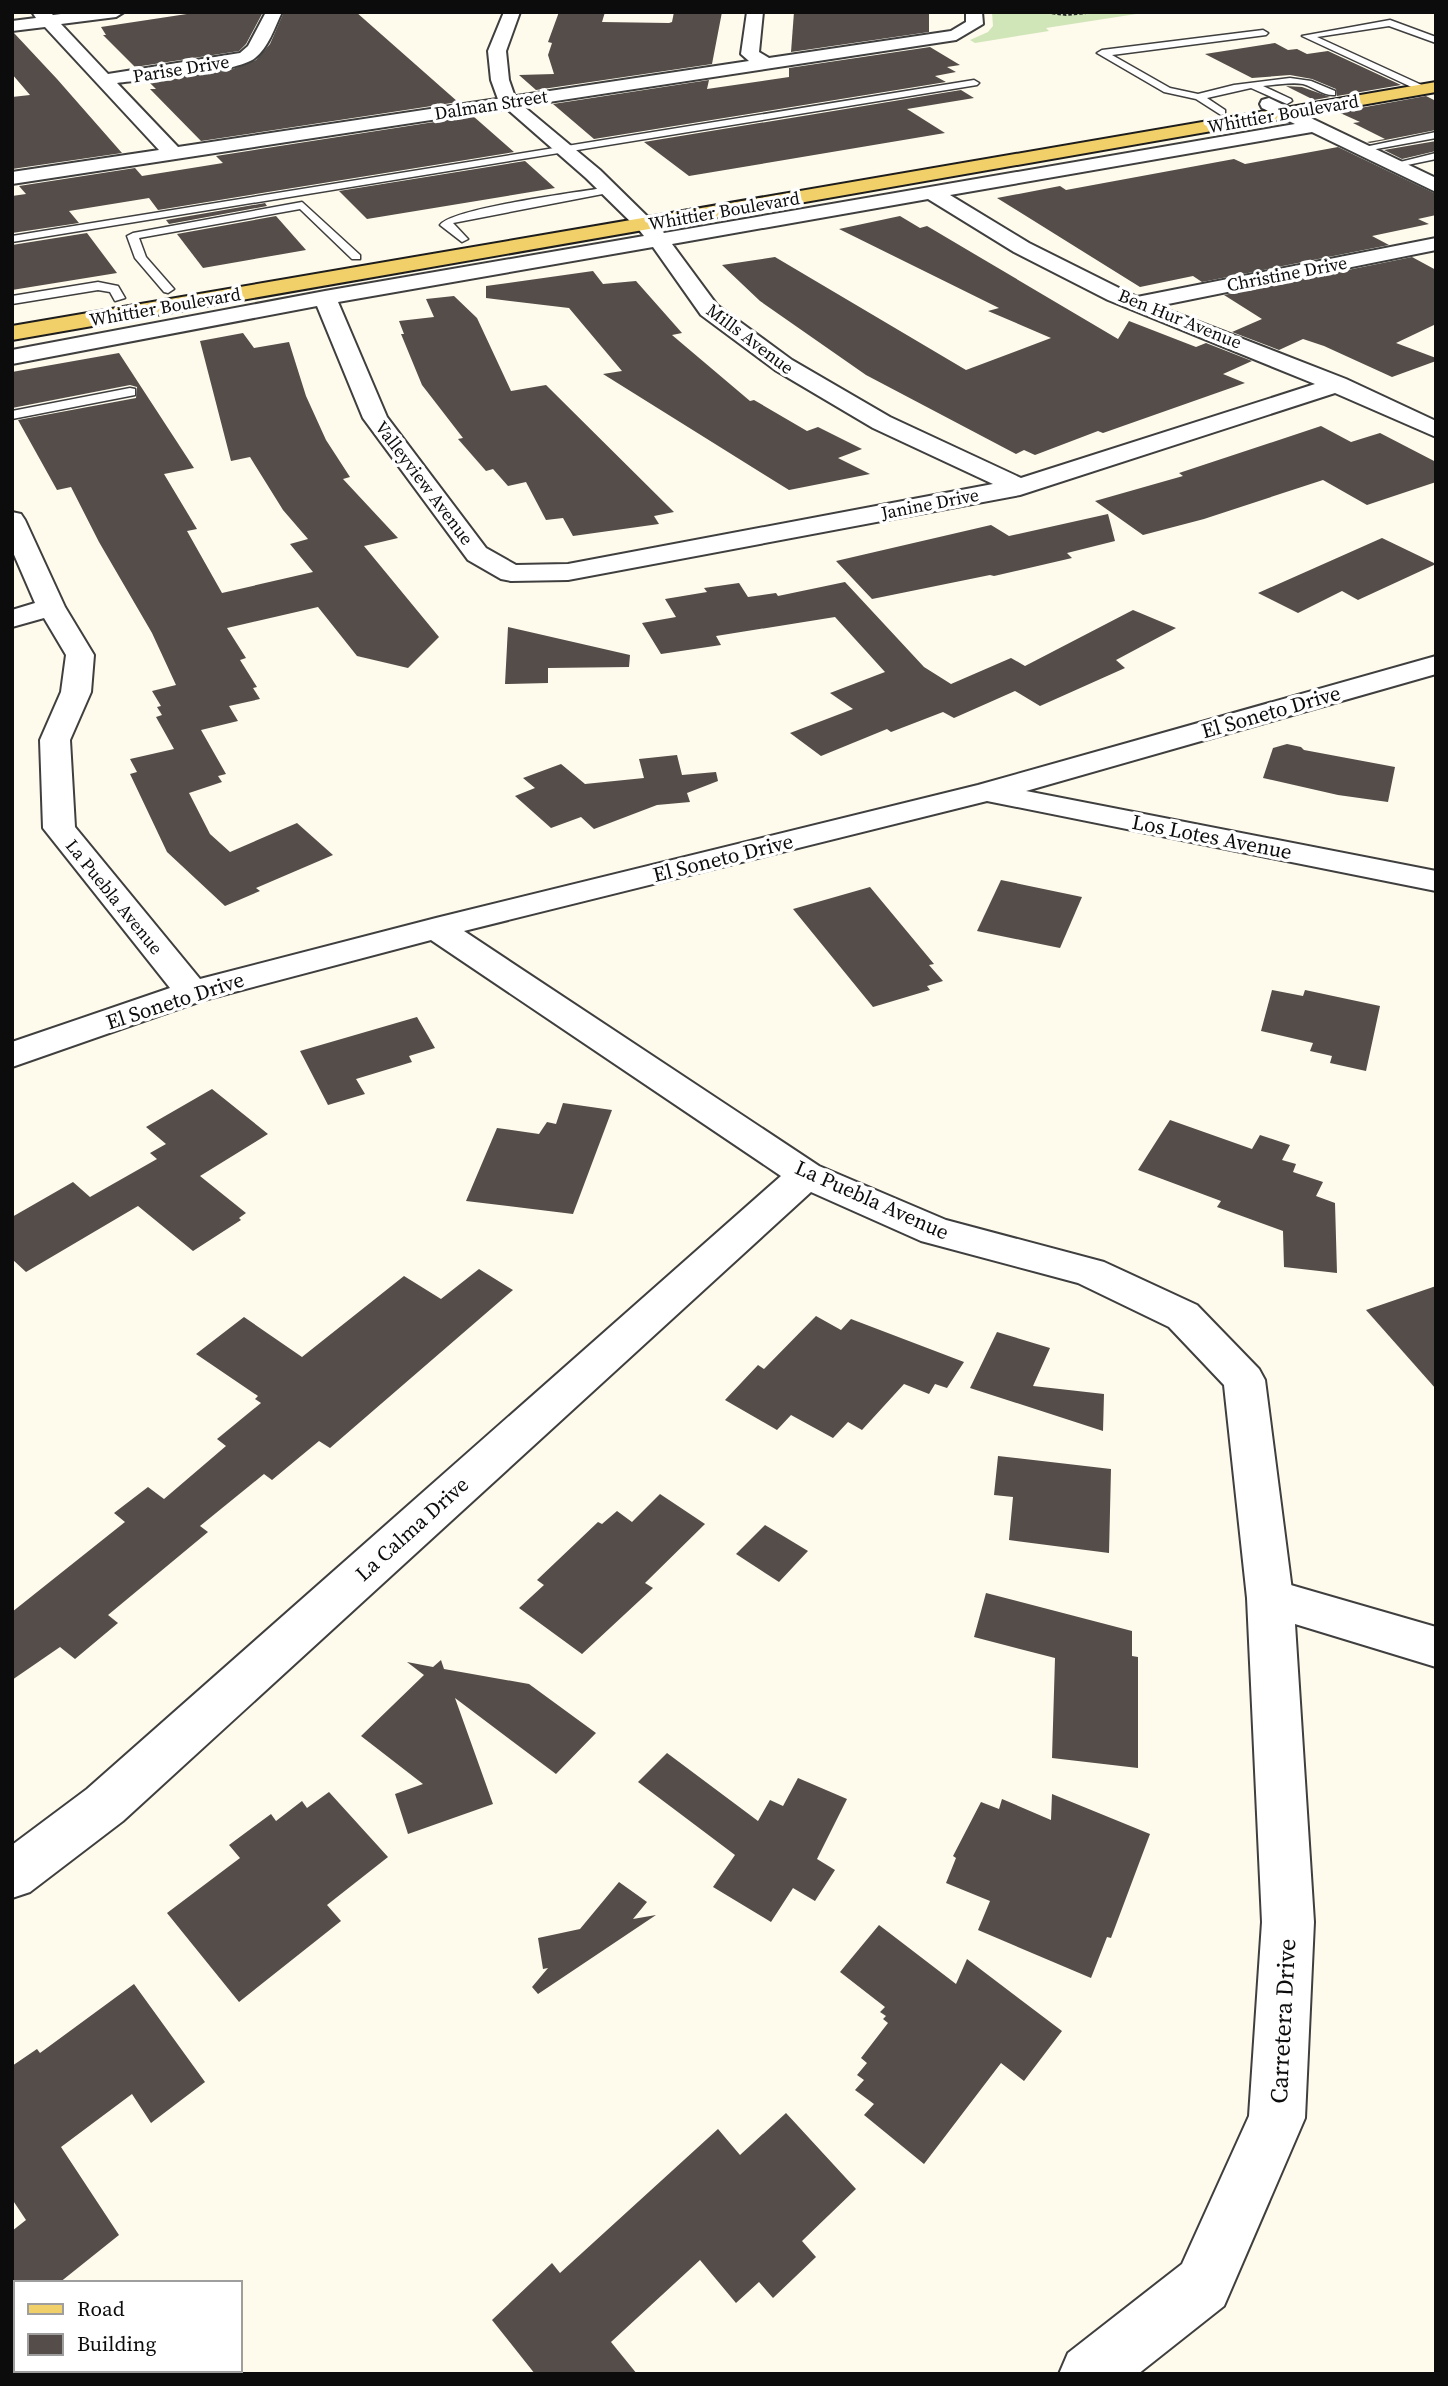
<svg xmlns="http://www.w3.org/2000/svg" width="1448" height="2386" font-family="'Source Serif 4',serif">
	<rect width="100%" height="100%" fill="#fefaec"/>
	<path fill="#d0e6b8" d="M992 12H1149L1046 28 1049 31 975 43 970 40 988 32 993 26Z"/>
	<g fill="#544d49">
		<path d="M200 12H263L246 44 239 51 135 67 103 35H106L101 27Z"/>
		<path d="M284 12H356L458 102 201 141 150 89H156L149 82 230 70 256 60 270 44Z"/>
		<path d="M559 12H605L602 22 669 23 672 22 674 12H722L712 64 536 90 519 75 554 74 548 55 552 43 548 42Z"/>
		<path d="M794 12H929V32L791 52Z"/>
		<path d="M14 33 57 79 122 153 12 169V97L30 95 12 74Z"/>
		<path d="M1275 43 1288 50 1297 49 1307 54 1328 51 1401 85 1337 96 1336 89 1312 79 1290 75 1252 78 1205 54Z"/>
		<path d="M930 47 960 65 947 67 956 72 935 76 946 82 594 139 553 104 709 80 707 89 789 77V68Z"/>
		<path d="M1286 86 1302 87 1330 97 1314 100Z"/>
		<path d="M961 90 974 98 907 109 945 133 689 176 644 142Z"/>
		<path d="M1426 96 1436 101V130L1370 143 1367 142 1385 139 1353 123 1360 122 1338 112Z"/>
		<path d="M473 116 514 152 158 210 149 198 69 211 79 223 12 233V196L26 194 19 186 135 168 142 176 223 163 216 156Z"/>
		<path d="M1436 141V151L1402 159 1384 150Z"/>
		<path d="M1338 147 1436 194V215L1418 219 1429 224 1372 236 1389 245 1202 282 1193 276 1140 287 997 198 1060 186 1066 190 1234 159 1245 164Z"/>
		<path d="M525 161 555 188 367 219 339 191Z"/>
		<path d="M265 203 267 206 169 224 166 220Z"/>
		<path d="M276 216 306 250 203 268 177 234Z"/>
		<path d="M900 216 920 228 927 226 1118 339 1129 321 1196 347 1206 343 1252 361 1223 374 1245 383 1103 433 1098 431 1035 455 1024 450 1016 454 866 375 760 301 722 265 775 257 966 370 1051 338 988 311 999 308 839 229Z"/>
		<path d="M87 233 117 273 12 290V245Z"/>
		<path d="M1412 257 1436 270V324L1396 343 1436 358V361L1392 377 1324 346 1303 339 1279 350 1232 332 1262 319 1224 295Z"/>
		<path d="M593 271 603 284 636 281 682 333 672 335 750 401 754 400 807 431 818 427 862 449 838 458 870 474 789 490 603 374 622 371 569 308 486 298V286Z"/>
		<path d="M454 296 477 318 511 391 546 385 674 512 654 516 659 524 573 536 563 518 546 520 526 482 508 486 493 469 486 471 458 439 463 438 422 385 401 334H404L399 321 434 317 426 299Z"/>
		<path d="M243 333 254 348 289 342 306 396 326 440 350 477 343 479 398 538 364 546 439 637 408 668 357 656 318 607 227 628 246 658 240 660 257 687 253 688 260 699 229 706 238 721 201 730 226 774 218 776 222 782 189 793 210 834 230 852 297 823 333 855 256 888 260 891 225 906 167 852 130 774 137 772 130 759 174 749 156 717 162 715 157 707 161 706 152 691 176 685 152 633 99 542 71 487 57 490 18 420 136 398 137 387 130 385 12 408V372L119 353 194 468 164 474 197 529 187 531 222 593 313 572 290 544 308 539 283 510 250 457 231 461 200 341Z"/>
		<path d="M1321 426 1351 442 1380 433 1436 462V482L1367 505 1323 480 1204 519 1143 535 1095 501 1183 476 1179 473Z"/>
		<path d="M1108 514 1115 541 1067 553 1072 558 994 576 990 575 872 599 836 561 991 525 1009 536Z"/>
		<path d="M1382 538 1436 564 1358 600 1342 591 1298 613 1258 593Z"/>
		<path d="M845 582 924 667 951 684 1011 658 1025 666 1133 610 1176 628 1116 660 1125 668 1040 706 1015 691 954 718 943 712 891 732 887 729 821 756 790 733 853 709 830 693 885 672 835 617 716 636 721 645 661 654 642 623 676 617 665 599 707 592 704 588 739 583 748 597 776 593 778 596Z"/>
		<path d="M508 627 630 655 629 667 548 668V683L505 684Z"/>
		<path d="M1287 744 1301 747 1304 750 1395 767 1388 802 1338 795 1263 778 1273 748Z"/>
		<path d="M677 755 682 775 716 772 718 781 687 793 690 802 657 805 594 829 581 817 551 828 515 796 535 788 523 778 561 764 585 784 644 778 639 759Z"/>
		<path d="M1001 880 1082 897 1060 948 977 931Z"/>
		<path d="M870 887 934 964 929 965 943 981 927 986 930 990 873 1007 793 909Z"/>
		<path d="M1272 990 1303 996 1305 990 1380 1006 1366 1071 1330 1063 1332 1056 1310 1051 1313 1043 1261 1031Z"/>
		<path d="M417 1017 435 1048 409 1056 412 1062 356 1079 365 1094 328 1105 300 1051Z"/>
		<path d="M212 1089 268 1134 200 1176 246 1213 239 1218 241 1220 193 1251 138 1206 26 1272 12 1259V1217L73 1182 90 1197 157 1159 150 1153 166 1144 146 1127Z"/>
		<path d="M563 1103 612 1110 573 1214 466 1201 497 1128 539 1134 547 1122 556 1124Z"/>
		<path d="M1170 1120 1252 1149 1260 1135 1290 1145 1282 1160 1296 1164 1293 1172 1323 1182 1316 1196 1335 1203 1337 1273 1284 1267 1283 1231 1217 1207 1221 1201 1138 1170Z"/>
		<path d="M479 1269 513 1290 330 1448 319 1441 272 1480 264 1474 200 1526 208 1532 108 1615 118 1623 75 1659 60 1647 12 1680V1612L125 1522 114 1513 148 1487 164 1499 226 1446 217 1439 261 1403 255 1399 258 1396 196 1354 244 1317 302 1357 404 1276 441 1299Z"/>
		<path d="M1436 1286V1389L1366 1310Z"/>
		<path d="M816 1316 841 1330 851 1319 964 1362 947 1388 935 1384 929 1394 904 1384 862 1430 848 1422 833 1438 791 1415 777 1430 725 1400 758 1365 764 1369Z"/>
		<path d="M997 1332 1050 1348 1033 1386 1104 1394 1103 1431 970 1388Z"/>
		<path d="M998 1456 1111 1469 1109 1553 1009 1540 1013 1497 994 1495Z"/>
		<path d="M660 1494 705 1524 645 1583 653 1588 582 1654 519 1608 544 1585 537 1580 598 1522 602 1524 617 1511 632 1522Z"/>
		<path d="M765 1525 808 1551 779 1582 736 1554Z"/>
		<path d="M986 1593 1132 1631V1656L1138 1657V1768L1052 1758 1055 1658 974 1637Z"/>
		<path d="M441 1660 444 1669 529 1684 596 1733 556 1774 455 1698 493 1804 408 1834 395 1794 423 1784 361 1736 424 1675 407 1662 433 1667Z"/>
		<path d="M667 1753 758 1821 770 1800 783 1806 798 1778 847 1799 817 1859 835 1870 815 1901 793 1888 771 1922 713 1887 735 1855 638 1782Z"/>
		<path d="M329 1792 388 1857 327 1905 341 1921 239 2002 167 1913 240 1858 229 1845 271 1814 276 1821 302 1801 307 1808Z"/>
		<path d="M1052 1794 1150 1834 1111 1938 1107 1937 1091 1978 978 1930 990 1901 946 1883 956 1858 953 1856 981 1802 999 1809 1002 1799 1051 1820Z"/>
		<path d="M619 1882 647 1902 633 1919 656 1915 538 1994 532 1987 548 1968 543 1969 538 1938 580 1929Z"/>
		<path d="M879 1925 956 1984 967 1959 1062 2031 1024 2081 1001 2063 924 2164 864 2115 874 2104 855 2090 864 2080 857 2075 867 2063 861 2058 888 2023 883 2019 886 2016 880 2012 885 2007 840 1972Z"/>
		<path d="M134 1984 205 2082 151 2123 132 2094 61 2147 119 2235 59 2283H12V2231L26 2220 12 2199V2066L37 2049 40 2053Z"/>
		<path d="M786 2113 856 2189 802 2241 816 2257 773 2298 759 2282 736 2303 700 2260 611 2342 637 2374H535L492 2320 552 2263 560 2273 718 2129 740 2155Z"/>
	</g>
	<g fill="none" stroke-linecap="round" stroke-linejoin="round">
		<defs>
			<g id="service">
				<path d="M1390 20 1436 37V43L1389 26 1317 37 1426 87V91H1420L1302 36Z"/>
				<path d="M1263 30 1268 33 1266 35 1112 55 1170 88 1198 94 1234 85 1290 78 1311 81 1335 91V95C1323 96 1314 87 1303 84 1291 82 1276 85 1263 86L1291 99 1292 101 1287 104 1251 88 1207 98 1225 110V114L1221 115 1196 99 1164 92 1097 53 1102 50Z"/>
				<path d="M974 80 979 83 977 85 12 242V236Z"/>
				<path d="M1436 132V138L1360 152 1355 149Z"/>
				<path d="M1436 153V159L1393 168 1388 165Z"/>
				<path d="M609 187 613 188V192L453 223 468 239 462 242 440 225C452 208 581 192 609 187Z"/>
				<path d="M302 202 360 255V259H352L300 209 139 238 146 257 174 289 168 293 164 292 135 258 127 236 133 233Z"/>
				<path d="M98 282 118 286 125 298 115 301 110 292 98 290 12 304V296Z"/>
				<path d="M130 388 135 389V395L12 419V411Z"/>
			</g>
			<g id="minor">
				<path d="M32 12H50L53 15 77 12H124L116 17 61 24 108 74 240 53 248 46 266 12H282C275 27 268 48 255 58 236 73 146 79 117 83L178 147 749 61 741 54 747 12H763L759 52 769 58 951 31 966 22V12H982L983 24 956 40 12 184V172L159 150 45 27 12 31V21L36 18Z"/>
				<path d="M1269 98 1436 178V192L1312 132 950 195 1029 243 1137 297 1436 238V250L1158 306 1346 379 1436 421V437L1335 393 1020 495 568 580 511 581 501 579 468 560 363 418 317 306 12 364V350L325 291 644 236 635 225 638 221C650 217 656 223 664 233L1295 124 1262 108 1260 104 1262 100ZM928 199 1014 252 1108 300 1315 384 1021 478 890 417 792 360 717 305 672 244ZM653 247 701 315 775 370 873 428 993 484 568 564 516 565 486 548 387 417 338 302Z"/>
				<path d="M12 512 21 514 25 520 65 607 94 655 91 692 70 740 75 827 200 979 436 918 978 785 1436 656V674L1026 791 1436 871V891L987 801 464 931 819 1166 946 1220 1104 1262 1197 1305 1259 1369 1265 1380 1293 1598 1286 1611 1270 1617 1254 1611 1247 1598 1224 1385 1169 1327 1078 1283 921 1241 811 1192 123 1821 30 1892 12 1898V1845L87 1789 781 1176 431 940 204 1000 12 1067V1042L170 988 43 828 40 740 61 692 66 655 44 618 12 627V610L35 603 12 550Z"/>
			</g>
			<g id="tertiary">
				<path d="M504 12H520L506 51 509 80 516 100 600 170 652 221 655 225 652 229H638L586 178 499 102 491 80 488 51Z"/>
				<path d="M1270 1579 1436 1627V1667L1295 1624 1314 1922 1305 2118 1224 2306 1138 2374H1059L1068 2353 1182 2264 1249 2116 1262 1922 1247 1598 1254 1585Z"/>
			</g>
			<path id="primary" d="M1436 82V92L12 340V326Z"/>
		</defs>
		<use href="#service" stroke="#3f3f3f" stroke-width="3"/>
		<use href="#minor" stroke="#3f3f3f" stroke-width="4"/>
		<use href="#tertiary" stroke="#3f3f3f" stroke-width="4"/>
		<use href="#primary" stroke="#1d1d1d" stroke-width="4"/>
		<path stroke="#2e2e2e" stroke-width="2" stroke-dasharray="3.5 2" stroke-linecap="butt" d="M1041 12 1066 15 1097 12"/>
		<use href="#service" fill="#fff" fill-rule="evenodd"/>
		<use href="#minor" fill="#fff" fill-rule="evenodd"/>
		<use href="#tertiary" fill="#fff" fill-rule="evenodd"/>
		<use href="#primary" fill="#f1cf69" fill-rule="evenodd"/>
	</g>
	<g text-anchor="middle" stroke-width="7" stroke-linejoin="round" paint-order="stroke">
		<g font-size="18" fill="#0c0c0c" stroke="#fff">
			<text transform="translate(181 69) rotate(-9)" y="6">Parise Drive</text>
			<text transform="translate(491 105) rotate(-9)" y="6">Dalman Street</text>
			<text transform="translate(1283 114) rotate(-10)" y="6">Whittier Boulevard</text>
			<text transform="translate(724 211) rotate(-10)" y="6">Whittier Boulevard</text>
			<text transform="translate(1287 274) rotate(-11)" y="6">Christine Drive</text>
			<text transform="translate(165 307) rotate(-10)" y="6">Whittier Boulevard</text>
			<text transform="translate(1180 319) rotate(22)" y="6">Ben Hur Avenue</text>
			<text transform="translate(750 339) rotate(37)" y="6">Mills Avenue</text>
			<text transform="translate(424 483) rotate(53)" y="6">Valleyview Avenue</text>
			<text transform="translate(930 504) rotate(-11)" y="6">Janine Drive</text>
			<text transform="translate(114 897) rotate(51)" y="6">La Puebla Avenue</text>
		</g>
		<g font-size="21" fill="#0c0c0c" stroke="#fff">
			<text transform="translate(1271 712) rotate(-16)" y="7">El Soneto Drive</text>
			<text transform="translate(1212 837) rotate(11)" y="7">Los Lotes Avenue</text>
			<text transform="translate(723 858) rotate(-14)" y="7">El Soneto Drive</text>
			<text transform="translate(175 1001) rotate(-18)" y="7">El Soneto Drive</text>
			<text transform="translate(872 1200) rotate(24)" y="7">La Puebla Avenue</text>
			<text transform="translate(412 1529) rotate(-42)" y="7">La Calma Drive</text>
		</g>
		<g font-size="24" fill="#0c0c0c" stroke="#fff">
			<text transform="translate(1283 2021) rotate(-87)" y="8">Carretera Drive</text>
		</g>
	</g>
	<rect width="1448" height="2386" fill="none" stroke="#0c0c0c" stroke-width="28"/>
	<rect x="14" y="2281" width="228" height="91" fill="#ffffff" stroke="#9e9e9e" stroke-width="2"/>
	<rect x="28" y="2304" width="35" height="10" fill="#f1cf69" stroke="#9e9e9e" stroke-width="2"/>
	<text x="77" y="2316" font-size="21" fill="#0c0c0c">Road</text>
	<rect x="28" y="2334" width="35" height="21" fill="#544d49" stroke="#9e9e9e" stroke-width="2"/>
	<text x="77" y="2351" font-size="21" fill="#0c0c0c">Building</text>
</svg>
